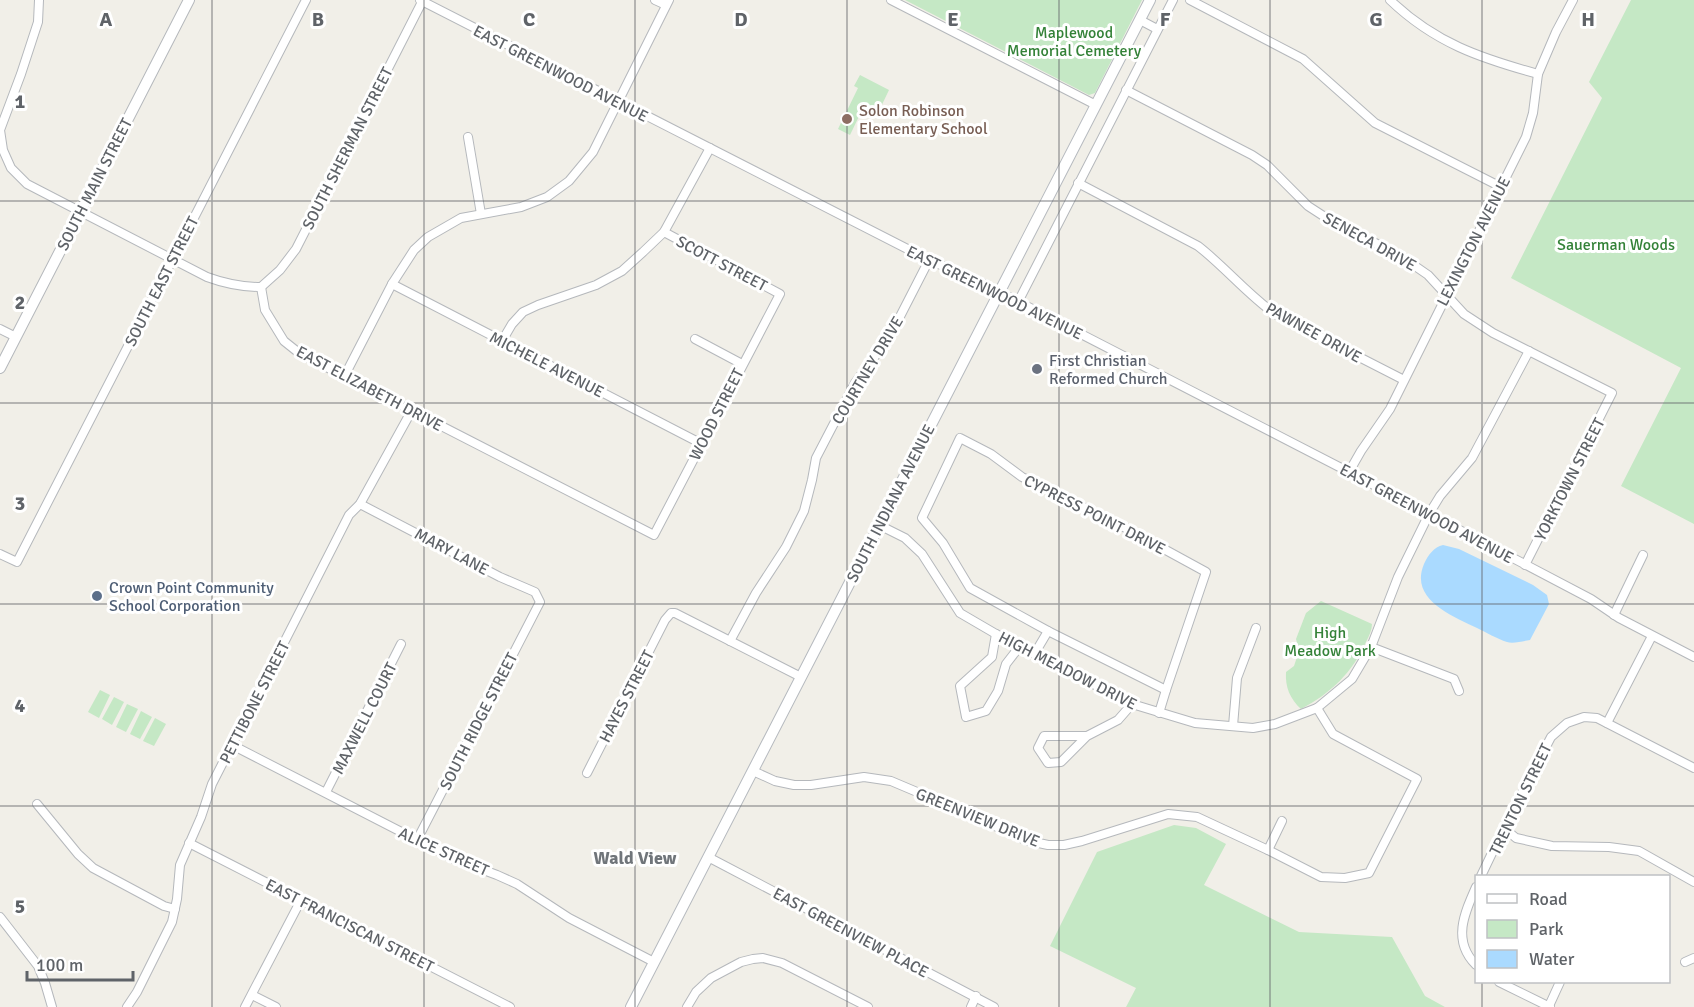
<svg xmlns="http://www.w3.org/2000/svg" width="1694" height="1007" font-family="Signika,sans-serif">
	<rect width="100%" height="100%" fill="#f1efe8"/>
	<g fill="#c5e8c5">
		<path d="M905 0H1142L1095 93 1089 95Z"/>
		<path d="M1631 0H1694V524L1621 486 1681 368 1511 278 1602 98 1589 82Z"/>
		<path d="M860 75 889 90 877 115 863 108 850 135 838 129 858 88 854 86Z"/>
		<path d="M1321 601 1372 624C1372 630 1369 636 1366 642 1353 672 1330 694 1301 709 1290 699 1285 687 1286 672L1294 666 1299 651 1296 639 1306 613Z"/>
		<path d="M100 690 110 695 99 718 88 712Z"/>
		<path d="M114 697 124 702 112 725 102 719Z"/>
		<path d="M127 704 138 709 126 732 116 727Z"/>
		<path d="M141 711 152 717 140 739 130 734Z"/>
		<path d="M155 718 166 724 154 746 143 741Z"/>
		<path d="M1174 825 1196 828 1226 844 1204 885 1299 932 1392 937 1425 996 1445 1007H1126L1136 988 1050 946 1097 852Z"/>
	</g>
	<path fill="#aadaff" d="M1443 545 1459 549 1533 585 1547 595 1549 604 1530 640C1523 641 1513 644 1507 642 1497 639 1486 632 1477 628 1452 616 1409 599 1424 564 1428 555 1434 547 1443 545Z"/>
	<g fill="none" stroke-linecap="round" stroke-linejoin="round">
		<defs>
			<g id="minor">
				<path d="M39 0 38 22 21 74 0 130 3 150 11 168 27 184 207 277C226 284 241 287 261 287"/>
				<path d="M420 0 929 260 974 279 1349 472 1591 599 1619 618 1694 657"/>
				<path d="M655 0 666 5"/>
				<path d="M891 0 1096 105"/>
				<path d="M1190 0 1303 59 1375 123 1501 187"/>
				<path d="M1390 0C1435 43 1480 58 1538 74"/>
				<path d="M1140 20 1157 29"/>
				<path d="M1126 90 1252 155 1267 165 1308 206 1328 219 1399 255 1428 275 1464 314 1493 333 1612 393 1525 565"/>
				<path d="M468 137 481 214"/>
				<path d="M1078 183 1198 246C1225 267 1247 294 1275 314L1404 380"/>
				<path d="M392 284 702 444"/>
				<path d="M261 287 265 310 284 341 299 353 654 535 780 294 664 232"/>
				<path d="M261 287 280 270 296 249 423 0"/>
				<path d="M1018 302 1173 0"/>
				<path d="M0 329 16 337"/>
				<path d="M695 339 742 364"/>
				<path d="M502 341 512 324 523 312 538 305 596 285 622 271 643 252 664 232 710 148"/>
				<path d="M345 375 392 284 414 250 428 237 461 218 521 207 547 197 569 181 593 152 669 0"/>
				<path d="M960 438 991 454 1022 477 1120 525 1206 572 1166 690 1048 631 970 588 943 543 922 518Z"/>
				<path d="M1349 472 1361 451 1390 409 1526 137 1533 113 1538 74 1556 32 1573 0"/>
				<path d="M360 504 500 577 535 592 540 602 417 840"/>
				<path d="M879 525 905 538 922 554 960 613 996 634 1132 704 1195 723 1253 728 1275 724 1317 708 1352 679 1371 647 1398 577 1429 514 1440 496 1472 458 1529 351"/>
				<path d="M0 554 17 562 306 0"/>
				<path d="M1614 615 1643 555"/>
				<path d="M996 634 992 657 960 686 966 717 986 711 998 691 1006 664 1020 646"/>
				<path d="M730 641 756 593 786 547 804 511 812 480 816 458 855 383 890 336 929 260"/>
				<path d="M1371 647 1454 679 1459 691"/>
				<path d="M1035 653 1048 631"/>
				<path d="M1159 713 1166 690"/>
				<path d="M1607 723 1652 636"/>
				<path d="M1233 726 1237 678 1256 628"/>
				<path d="M1087 736 1061 762 1048 763 1038 748 1044 736H1087L1118 720 1132 704"/>
				<path d="M232 745 454 859 497 875 517 884 569 918 654 962"/>
				<path d="M753 771 775 781 794 785H811L864 777 891 781 969 814 1025 840 1048 845H1064L1082 841 1168 814 1197 817 1268 850 1321 877 1345 878 1369 873 1417 779 1333 734 1317 708"/>
				<path d="M587 773 665 620 671 613H675L801 677"/>
				<path d="M326 792 401 644"/>
				<path d="M37 804 78 854 93 868 164 906 175 909"/>
				<path d="M1504 828 1516 838 1552 846 1609 847 1639 851 1694 882"/>
				<path d="M189 843 510 1007"/>
				<path d="M1268 850 1282 821"/>
				<path d="M708 857 994 1007"/>
				<path d="M1481 876 1504 828 1551 737 1567 723 1584 717 1597 718 1694 768"/>
				<path d="M1476 887C1464 914 1452 941 1476 965"/>
				<path d="M0 917 38 966 45 983 52 1007"/>
				<path d="M1685 962 1694 958"/>
				<path d="M1499 982 1550 1007"/>
				<path d="M252 995 276 1007"/>
				<path d="M1549 1006 1560 982"/>
				<path d="M127 1007 137 992 172 922 177 899 180 865 201 817 212 784 349 515 360 504 412 410"/>
				<path d="M245 1007 301 900"/>
				<path d="M687 1007 696 992 711 978 741 962 753 959 763 958 782 963 868 1007"/>
				<path d="M971 1007 976 996"/>
			</g>
			<path id="tertiary" d="M0 368 189 0"/>
			<path id="secondary" d="M631 1007 1150 0"/>
		</defs>
		<use href="#minor" stroke="#b5b8bc" stroke-width="10"/>
		<use href="#tertiary" stroke="#b5b8bc" stroke-width="12"/>
		<use href="#secondary" stroke="#b6babf" stroke-width="12"/>
		<use href="#minor" stroke="#fff" stroke-width="8"/>
		<use href="#tertiary" stroke="#fff" stroke-width="10"/>
		<use href="#secondary" stroke="#fff" stroke-width="10"/>
	</g>
	<path fill="none" stroke="#5f6368" stroke-width="1.5" stroke-opacity="0.55" d="M212 0V1007M424 0V1007M635 0V1007M847 0V1007M1059 0V1007M1270 0V1007M1482 0V876M0 201H1694M0 403H1694M0 604H1694M0 806H1694M1482 982V1007"/>
	<circle fill="#8d6e63" stroke="#fff" stroke-width="2" cx="847" cy="119" r="6"/>
	<circle fill="#6b7280" stroke="#fff" stroke-width="2" cx="1037" cy="369" r="6"/>
	<circle fill="#5c6f8a" stroke="#fff" stroke-width="2" cx="97" cy="596" r="6"/>
	<g text-anchor="middle" stroke-width="6" stroke-linejoin="round" paint-order="stroke">
		<g font-size="16" fill="#348238" stroke="#fff">
			<text x="1074" y="38">Maplewood<tspan x="1074" dy="18">Memorial Cemetery</tspan></text>
			<text x="1616" y="250">Sauerman Woods</text>
			<text x="1330" y="638">High<tspan x="1330" dy="18">Meadow Park</tspan></text>
		</g>
		<g font-size="16" fill="#5f6368" stroke="#fff">
			<text transform="translate(561 73) rotate(27)" y="6">EAST GREENWOOD AVENUE</text>
			<text transform="translate(347 148) rotate(-63)" y="6">SOUTH SHERMAN STREET</text>
			<text transform="translate(94 184) rotate(-63)" y="6">SOUTH MAIN STREET</text>
			<text transform="translate(1370 241) rotate(29)" y="6">SENECA DRIVE</text>
			<text transform="translate(1473 241) rotate(-63)" y="6">LEXINGTON AVENUE</text>
			<text transform="translate(722 263) rotate(28)" y="6">SCOTT STREET</text>
			<text transform="translate(161 281) rotate(-63)" y="6">SOUTH EAST STREET</text>
			<text transform="translate(995 292) rotate(26)" y="6">EAST GREENWOOD AVENUE</text>
			<text transform="translate(1314 332) rotate(29)" y="6">PAWNEE DRIVE</text>
			<text transform="translate(547 364) rotate(27)" y="6">MICHELE AVENUE</text>
			<text transform="translate(867 370) rotate(-59)" y="6">COURTNEY DRIVE</text>
			<text transform="translate(370 388) rotate(28)" y="6">EAST ELIZABETH DRIVE</text>
			<text transform="translate(716 414) rotate(-63)" y="6">WOOD STREET</text>
			<text transform="translate(1569 479) rotate(-63)" y="6">YORKTOWN STREET</text>
			<text transform="translate(890 503) rotate(-63)" y="6">SOUTH INDIANA AVENUE</text>
			<text transform="translate(1427 513) rotate(28)" y="6">EAST GREENWOOD AVENUE</text>
			<text transform="translate(1095 514) rotate(27)" y="6">CYPRESS POINT DRIVE</text>
			<text transform="translate(452 551) rotate(28)" y="6">MARY LANE</text>
			<text transform="translate(1068 670) rotate(27)" y="6">HIGH MEADOW DRIVE</text>
			<text transform="translate(626 696) rotate(-63)" y="6">HAYES STREET</text>
			<text transform="translate(254 702) rotate(-63)" y="6">PETTIBONE STREET</text>
			<text transform="translate(364 718) rotate(-63)" y="6">MAXWELL COURT</text>
			<text transform="translate(478 721) rotate(-63)" y="6">SOUTH RIDGE STREET</text>
			<text transform="translate(1520 799) rotate(-64)" y="6">TRENTON STREET</text>
			<text transform="translate(978 817) rotate(22)" y="6">GREENVIEW DRIVE</text>
			<text transform="translate(444 851) rotate(24)" y="6">ALICE STREET</text>
			<text transform="translate(350 925) rotate(27)" y="6">EAST FRANCISCAN STREET</text>
			<text transform="translate(851 932) rotate(28)" y="6">EAST GREENVIEW PLACE</text>
		</g>
		<g font-size="16" fill="#785e54" stroke="#fff" text-anchor="start">
			<text x="859" y="116">Solon Robinson<tspan x="859" dy="18">Elementary School</tspan></text>
		</g>
		<g font-size="16" fill="#5b616d" stroke="#fff" text-anchor="start">
			<text x="1049" y="366">First Christian<tspan x="1049" dy="18">Reformed Church</tspan></text>
		</g>
		<g font-size="16" fill="#4e5e75" stroke="#fff" text-anchor="start">
			<text x="109" y="593">Crown Point Community<tspan x="109" dy="18">School Corporation</tspan></text>
		</g>
		<g font-size="18" font-weight="bold" fill="#70757a" stroke="#fff">
			<text x="635" y="864">Wald View</text>
		</g>
	</g>
	<g font-size="20" text-anchor="middle" font-weight="bold" fill="#5f6368" stroke="#fff" stroke-width="6" stroke-linejoin="round" paint-order="stroke">
		<text x="106" y="26">A</text>
		<text x="318" y="26">B</text>
		<text x="529" y="26">C</text>
		<text x="741" y="26">D</text>
		<text x="953" y="26">E</text>
		<text x="1165" y="26">F</text>
		<text x="1376" y="26">G</text>
		<text x="1588" y="26">H</text>
		<text x="20" y="108">1</text>
		<text x="20" y="309">2</text>
		<text x="20" y="510">3</text>
		<text x="20" y="712">4</text>
		<text x="20" y="913">5</text>
	</g>
	<rect x="1475" y="875" width="195" height="108" fill="#ffffff" stroke="#bfc1c3" stroke-width="1.5"/>
	<rect x="1487" y="894" width="30" height="9" fill="#ffffff" stroke="#bfc1c3" stroke-width="1.5"/>
	<text x="1529" y="905" font-size="18" fill="#5f6368">Road</text>
	<rect x="1487" y="920" width="30" height="18" fill="#c5e8c5" stroke="#bfc1c3" stroke-width="1.5"/>
	<text x="1529" y="935" font-size="18" fill="#5f6368">Park</text>
	<rect x="1487" y="950" width="30" height="18" fill="#aadaff" stroke="#bfc1c3" stroke-width="1.5"/>
	<text x="1529" y="965" font-size="18" fill="#5f6368">Water</text>
	<path d="M27 971v9h106v-9" fill="none" stroke="#5f6368" stroke-width="3"/>
	<text x="36" y="971" font-size="18" fill="#5f6368" stroke="#ffffff" stroke-width="4.5" paint-order="stroke">100 m</text>
</svg>
